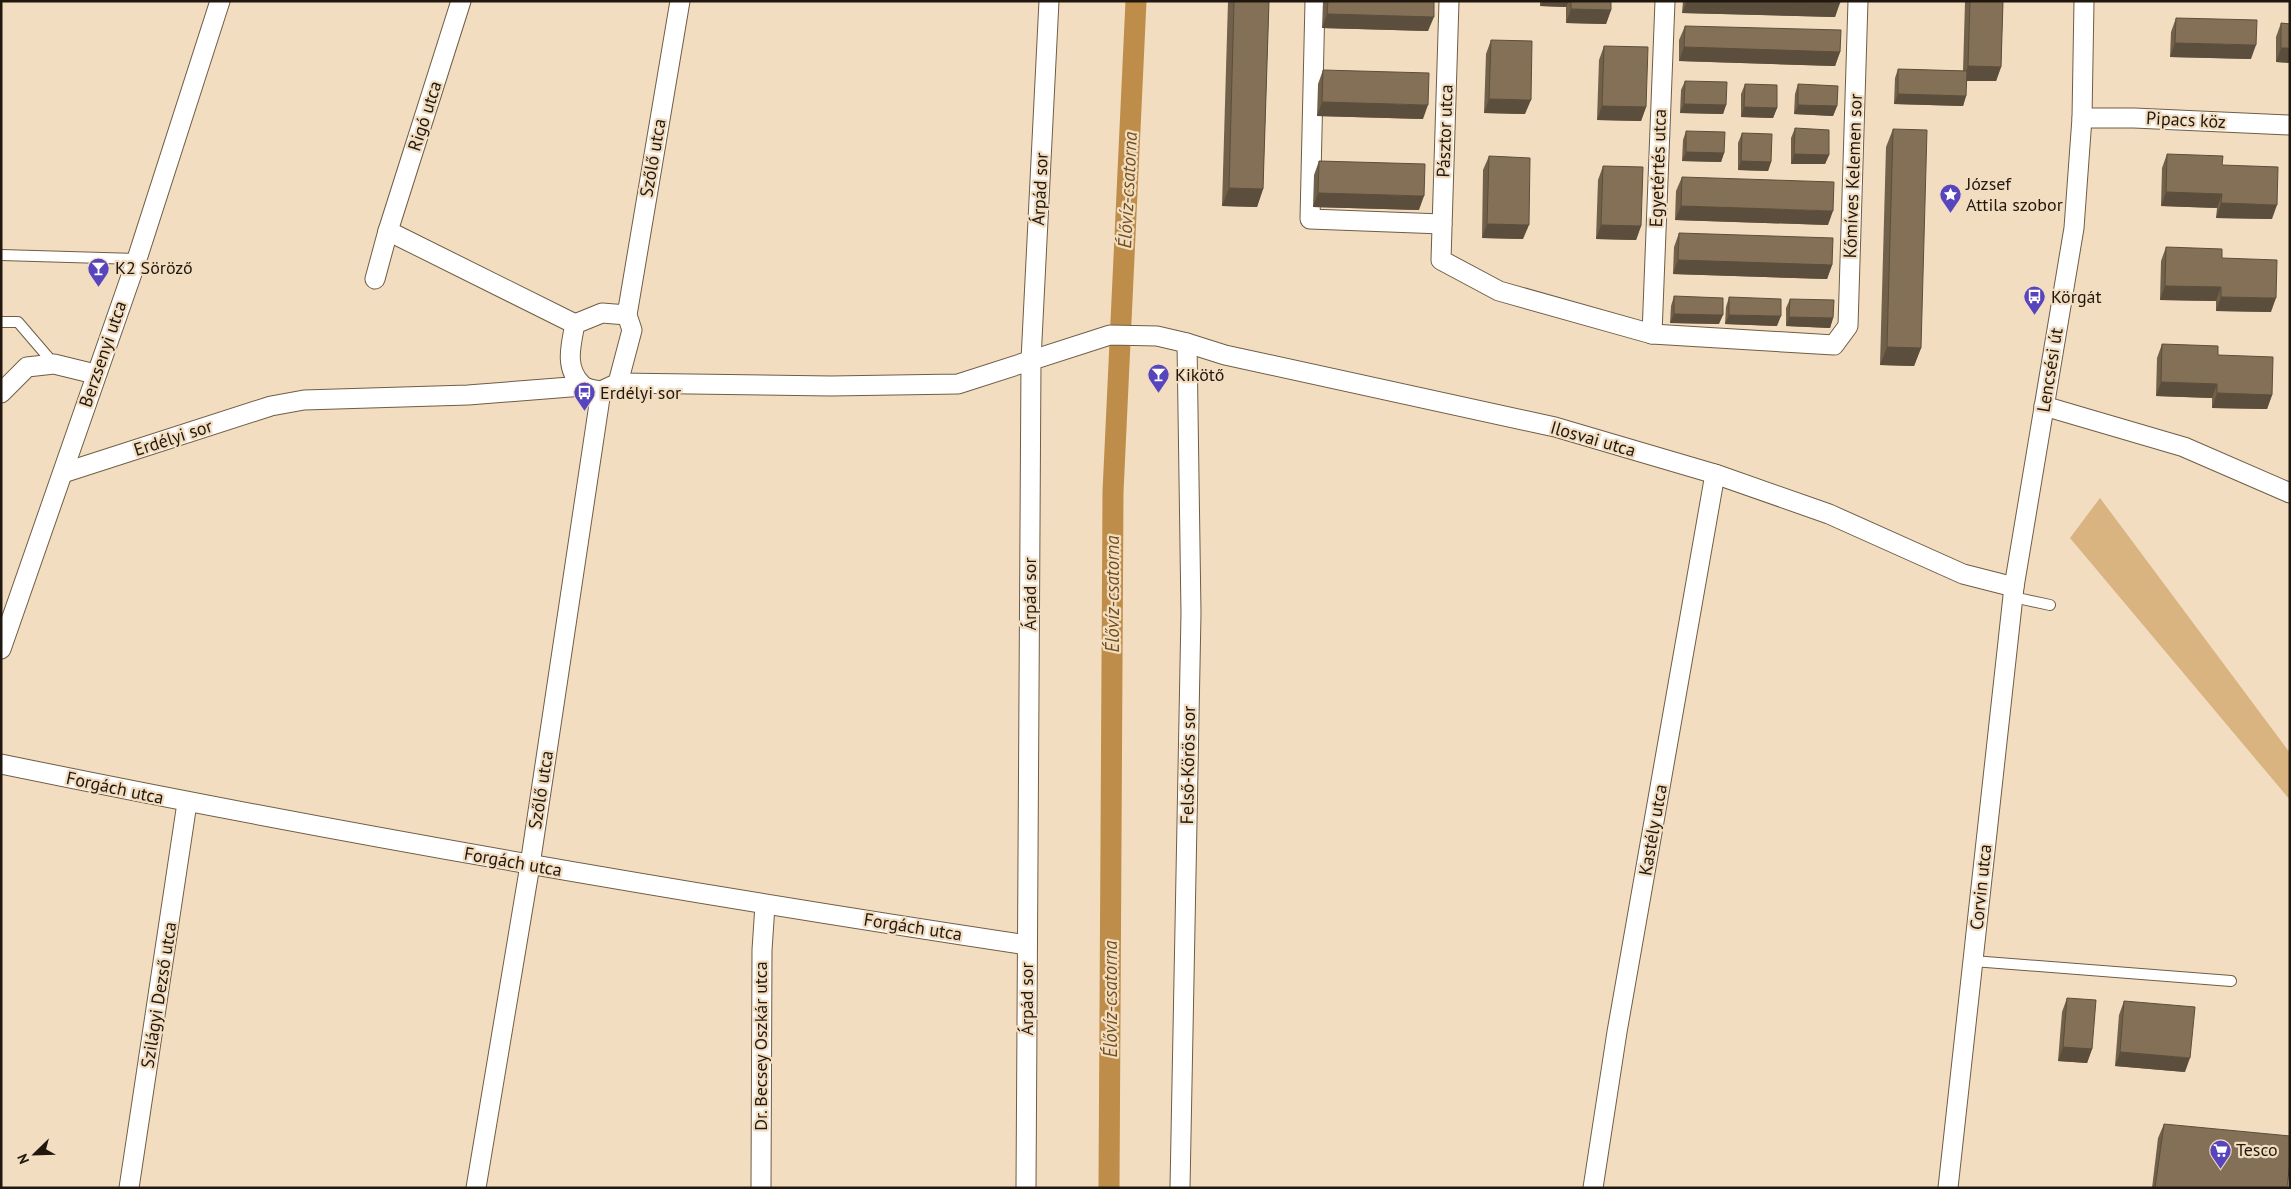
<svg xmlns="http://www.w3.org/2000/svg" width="2291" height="1189" font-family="'PT Sans',sans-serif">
	<rect width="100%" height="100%" fill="#f3ddc1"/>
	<path fill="#d9b380" d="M2100 498 2290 753V800L2070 538Z"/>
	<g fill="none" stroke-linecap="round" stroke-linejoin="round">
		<path stroke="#bd8d49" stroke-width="21" d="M1109 1188 1113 492 1136 1"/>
		<defs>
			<g id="service">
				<path d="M1 255 137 259"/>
				<path d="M1 322H18L54 364"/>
				<path d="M2013 597 2050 605"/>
				<path d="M1973 961 2231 981"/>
			</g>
			<g id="minor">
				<path d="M1315 1 1310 219 1442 224"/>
				<path d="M1449 1 1441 260 1499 291 1652 334 1834 345 1848 326 1858 1"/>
				<path d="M2082 118H2134L2290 125"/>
				<path d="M388 231 575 324"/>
				<path d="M375 279 388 231 461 1"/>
				<path d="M627 315 602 313 575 324C571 345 564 368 582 385 586 389 595 390 601 391L618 383 632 330 627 315 680 1"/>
				<path d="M1652 334 1665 1"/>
				<path d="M618 383 831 386 958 384 1110 335 1157 336 1187 343 1225 355 1555 427 1715 474 1829 514 1963 574 2014 587"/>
				<path d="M1 393 27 367 54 364 95 374"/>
				<path d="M2044 406 2184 447 2290 493"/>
				<path d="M63 473 271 406 304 400 468 395 583 386"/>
				<path d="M1 649 137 259 220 1"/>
				<path d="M1 764C341 834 684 893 1027 945"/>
				<path d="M129 1188 187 803"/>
				<path d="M476 1188 530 865 601 391"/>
				<path d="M761 1188 762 950 765 905"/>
				<path d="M1026 1188 1031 360 1049 1"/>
				<path d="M1180 1188 1191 613 1187 343"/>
				<path d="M1593 1188 1617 1032 1715 474"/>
				<path d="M1948 1188 2014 587 2074 228 2082 118 2084 1"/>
			</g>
		</defs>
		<use href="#service" stroke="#6f5d44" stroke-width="12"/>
		<use href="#minor" stroke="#6f5d44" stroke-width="21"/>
		<use href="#service" stroke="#fff" stroke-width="10"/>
		<use href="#minor" stroke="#fff" stroke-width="19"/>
	</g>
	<g fill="#71604a">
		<path d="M1228 1H1269L1263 189 1257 207 1222 206Z"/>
		<path d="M1323 1H1434L1428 31 1322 28Z"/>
		<path d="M1540 1H1611V10L1606 24 1566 23V7L1540 6Z"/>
		<path d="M1683 1H1840L1835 17 1682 13Z"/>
		<path d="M1965 1H2003L2001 67 1996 81H1966V96L1963 106 1894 104 1895 78 1898 69 1963 71Z"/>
		<path d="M2176 18 2251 59 2170 57 2171 32Z"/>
		<path d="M2281 23 2290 24V63L2276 62V37Z"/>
		<path d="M1685 26 1840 52 1835 66 1679 61V40Z"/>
		<path d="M1491 40 1525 114 1484 113 1486 54Z"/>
		<path d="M1604 46 1646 107 1641 121 1597 120 1599 60Z"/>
		<path d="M1323 70 1423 119 1317 116 1318 84Z"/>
		<path d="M1685 81 1726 105 1723 114 1680 113 1681 90Z"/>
		<path d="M1745 84 1777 108 1773 118 1741 117V94Z"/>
		<path d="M1798 84 1837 106 1833 116 1794 114 1795 94Z"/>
		<path d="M1795 128 1829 155 1825 164H1791V138Z"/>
		<path d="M1893 129 1921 348 1914 366 1880 365 1886 147Z"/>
		<path d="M1686 131 1724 153 1721 162 1682 161 1683 140Z"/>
		<path d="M1742 133 1771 162 1768 171 1738 170V143Z"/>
		<path d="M2167 154 2222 165 2272 219 2216 218 2217 208 2161 206 2162 168Z"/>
		<path d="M1489 156 1523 239 1482 238 1483 170Z"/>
		<path d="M1319 161 1419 210 1313 207 1314 175Z"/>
		<path d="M1603 166 1641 226 1636 240 1596 239 1598 180Z"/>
		<path d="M1682 177 1828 225 1675 220 1676 191Z"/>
		<path d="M1679 233 1832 265 1827 279 1673 274 1674 247Z"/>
		<path d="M2166 247 2222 258 2271 312 2216 311V301L2160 300 2161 261Z"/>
		<path d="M1674 296 1719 324 1670 323 1671 306Z"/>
		<path d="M1729 297 1777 326 1725 324 1726 307Z"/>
		<path d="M1790 299 1833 318 1830 328 1786 326V308Z"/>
		<path d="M2162 344 2218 355 2272 395 2267 409 2212 408V398L2156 396 2157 358Z"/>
		<path d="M2067 998 2092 1049 2087 1063 2058 1061 2062 1012Z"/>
		<path d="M2124 1001 2185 1072 2115 1066 2119 1015Z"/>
		<path d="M2164 1124 2287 1188H2152L2158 1138Z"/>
	</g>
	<g fill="#5c4e3c">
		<path d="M1542 1H1569L1566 7 1540 6Z"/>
		<path d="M1687 1H1777L1840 3 1835 17 1682 13Z"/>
		<path d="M1571 9 1611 10 1606 24 1566 23Z"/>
		<path d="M1327 14 1434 17 1428 31 1322 28Z"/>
		<path d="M2175 43 2256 45 2251 59 2170 57Z"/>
		<path d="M1684 47 1840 52 1835 66 1679 61Z"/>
		<path d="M2281 48H2290V63L2276 62Z"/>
		<path d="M1968 66 2001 67 1996 81H1963Z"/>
		<path d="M1898 94 1966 96 1963 106 1894 104Z"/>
		<path d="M1489 99 1531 100 1525 114 1484 113Z"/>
		<path d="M1322 102 1428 105 1423 119 1317 116Z"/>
		<path d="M1684 104 1726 105 1723 114 1680 113Z"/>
		<path d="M1798 105 1837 106 1833 116 1794 114Z"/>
		<path d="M1602 106 1646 107 1641 121 1597 120Z"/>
		<path d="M1744 107 1777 108 1773 118 1741 117Z"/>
		<path d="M1686 152 1724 153 1721 162 1682 161Z"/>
		<path d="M1794 154 1829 155 1825 164H1791Z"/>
		<path d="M1741 161 1771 162 1768 171 1738 170Z"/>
		<path d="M1229 188 1263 189 1257 207 1222 206Z"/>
		<path d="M2166 192 2222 194 2217 208 2161 206Z"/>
		<path d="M1318 193 1424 196 1419 210 1313 207Z"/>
		<path d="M2221 203 2277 205 2272 219 2216 218Z"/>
		<path d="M1681 206 1833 211 1828 225 1675 220Z"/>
		<path d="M1487 224 1529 225 1523 239 1482 238Z"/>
		<path d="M1601 225 1641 226 1636 240 1596 239Z"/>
		<path d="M1678 260 1832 265 1827 279 1673 274Z"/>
		<path d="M2165 286 2221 287 2216 301 2160 300Z"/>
		<path d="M2221 297 2276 298 2271 312 2216 311Z"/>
		<path d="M1674 314 1723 315 1719 324 1670 323Z"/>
		<path d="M1729 315 1781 316 1777 326 1725 324Z"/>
		<path d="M1789 317 1833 318 1830 328 1786 326Z"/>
		<path d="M1887 347 1921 348 1914 366 1880 365Z"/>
		<path d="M2161 382 2217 384 2212 398 2156 396Z"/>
		<path d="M2217 393 2272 395 2267 409 2212 408Z"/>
		<path d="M2063 1047 2092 1049 2087 1063 2058 1061Z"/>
		<path d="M2120 1052 2190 1058 2185 1072 2115 1066Z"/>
	</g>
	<g fill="#837056" stroke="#5c4e3c">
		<path d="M1234 1H1269L1263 189 1229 188Z"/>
		<path d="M1328 1H1434V17L1327 14Z"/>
		<path d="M1571 1H1611V10L1571 9Z"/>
		<path d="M1777 1H1840V3Z"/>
		<path d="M1970 1H2003L2001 67 1968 66Z"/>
		<path d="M2176 18 2257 20 2256 45 2175 43Z"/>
		<path d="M2281 23 2290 24V48H2281Z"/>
		<path d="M1685 26 1841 30 1840 52 1684 47Z"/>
		<path d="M1491 40 1532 41 1531 100 1489 99Z"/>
		<path d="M1604 46 1648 47 1646 107 1602 106Z"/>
		<path d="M1898 69 1967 71 1966 96 1898 94Z"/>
		<path d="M1323 70 1429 73 1428 105 1322 102Z"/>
		<path d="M1685 81 1727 82 1726 105 1684 104Z"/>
		<path d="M1745 84 1777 85V108L1744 107Z"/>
		<path d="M1798 84 1838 86 1837 106 1798 105Z"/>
		<path d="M1795 128 1829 130V155L1794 154Z"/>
		<path d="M1893 129 1927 130 1921 348 1887 347Z"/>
		<path d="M1686 131 1725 132 1724 153 1686 152Z"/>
		<path d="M1742 133 1772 134 1771 162 1741 161Z"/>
		<path d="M2167 154 2223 156 2222 165 2278 167 2277 205 2221 203 2222 194 2166 192Z"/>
		<path d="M1489 156 1530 158 1529 225 1487 224Z"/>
		<path d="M1319 161 1425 164 1424 196 1318 193Z"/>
		<path d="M1603 166 1643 167 1641 226 1601 225Z"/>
		<path d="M1682 177 1834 182 1833 211 1681 206Z"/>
		<path d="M1679 233 1833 238 1832 265 1678 260Z"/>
		<path d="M2166 247 2222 249V258L2277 260 2276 298 2221 297V287L2165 286Z"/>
		<path d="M1674 296 1723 298V315L1674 314Z"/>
		<path d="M1729 297 1781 299V316L1729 315Z"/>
		<path d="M1790 299 1834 300 1833 318 1789 317Z"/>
		<path d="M2162 344 2218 346V355L2273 357 2272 395 2217 393V384L2161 382Z"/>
		<path d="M2067 998 2096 1000 2092 1049 2063 1047Z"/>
		<path d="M2124 1001 2195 1007 2190 1058 2120 1052Z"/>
		<path d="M2164 1124 2290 1136V1161L2287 1188H2155Z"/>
	</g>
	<defs>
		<symbol id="sight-pin" viewBox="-11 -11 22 30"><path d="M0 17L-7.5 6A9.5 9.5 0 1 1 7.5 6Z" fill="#5745bd" stroke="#f3ddc1"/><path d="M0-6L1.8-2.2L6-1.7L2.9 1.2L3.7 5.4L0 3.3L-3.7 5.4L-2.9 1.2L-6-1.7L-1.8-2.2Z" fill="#fff"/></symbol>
		<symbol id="bar-pin" viewBox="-11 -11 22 30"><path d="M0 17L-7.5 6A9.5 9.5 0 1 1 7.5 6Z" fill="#5745bd" stroke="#f3ddc1"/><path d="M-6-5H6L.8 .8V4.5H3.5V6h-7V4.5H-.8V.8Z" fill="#fff"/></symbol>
		<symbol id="bus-pin" viewBox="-11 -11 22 30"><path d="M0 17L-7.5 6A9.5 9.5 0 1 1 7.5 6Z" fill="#5745bd" stroke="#f3ddc1"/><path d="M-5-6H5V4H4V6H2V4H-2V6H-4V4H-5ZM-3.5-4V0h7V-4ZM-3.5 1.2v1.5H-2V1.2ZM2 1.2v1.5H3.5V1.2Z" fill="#fff"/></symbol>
		<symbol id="supermarket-pin" viewBox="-11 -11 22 30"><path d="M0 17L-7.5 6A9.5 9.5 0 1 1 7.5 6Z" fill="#5745bd" stroke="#f3ddc1"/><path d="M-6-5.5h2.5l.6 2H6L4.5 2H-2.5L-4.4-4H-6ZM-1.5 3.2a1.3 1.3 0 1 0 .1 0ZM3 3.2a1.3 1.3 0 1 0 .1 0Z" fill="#fff"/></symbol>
	</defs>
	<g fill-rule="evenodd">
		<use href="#sight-pin" x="1938" y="182" width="25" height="34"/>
		<use href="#bar-pin" x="86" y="256" width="25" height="34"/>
		<use href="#bus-pin" x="2022" y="284" width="25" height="34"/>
		<use href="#bar-pin" x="1146" y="362" width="25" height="34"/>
		<use href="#bus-pin" x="572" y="380" width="25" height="34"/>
		<use href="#supermarket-pin" x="2208" y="1138" width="25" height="34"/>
	</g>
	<g text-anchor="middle" stroke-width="4.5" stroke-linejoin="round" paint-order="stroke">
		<g font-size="18" fill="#20180e" stroke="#f3ddc1">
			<text transform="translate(425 116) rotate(-72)" y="6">Rigó utca</text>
			<text transform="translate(2186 120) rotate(3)" y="6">Pipacs köz</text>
			<text transform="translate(1445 131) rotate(-88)" y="6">Pásztor utca</text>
			<text transform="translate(653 158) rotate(-80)" y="6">Szőlő utca</text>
			<text transform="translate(1658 168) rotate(-88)" y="6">Egyetértés utca</text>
			<text transform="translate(1853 176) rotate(-88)" y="6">Kőmíves Kelemen sor</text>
			<text transform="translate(1040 189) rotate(-87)" y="6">Árpád sor</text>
			<text transform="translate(103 354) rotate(-71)" y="6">Berzsenyi utca</text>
			<text transform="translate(2050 370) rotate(-81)" y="6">Lencsési út</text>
			<text transform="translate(173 438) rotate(-18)" y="6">Erdélyi sor</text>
			<text transform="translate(1593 439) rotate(16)" y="6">Ilosvai utca</text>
			<text transform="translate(1030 594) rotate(-90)" y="6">Árpád sor</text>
			<text transform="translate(1188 765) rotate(-89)" y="6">Felső-Körös sor</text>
			<text transform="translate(115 788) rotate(12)" y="6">Forgách utca</text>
			<text transform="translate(541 790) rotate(-81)" y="6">Szőlő utca</text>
			<text transform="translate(1653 830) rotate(-80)" y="6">Kastély utca</text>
			<text transform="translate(513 862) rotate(10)" y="6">Forgách utca</text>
			<text transform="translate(1981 887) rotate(-84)" y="6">Corvin utca</text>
			<text transform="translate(913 927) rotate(9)" y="6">Forgách utca</text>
			<text transform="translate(159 995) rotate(-81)" y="6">Szilágyi Dezső utca</text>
			<text transform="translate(1027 999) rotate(-90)" y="6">Árpád sor</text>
			<text transform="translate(761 1046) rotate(-90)" y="6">Dr. Becsey Oszkár utca</text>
		</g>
		<g font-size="18" fill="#20180e" stroke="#f3ddc1" text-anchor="start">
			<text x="1966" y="190">József<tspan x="1966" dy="21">Attila szobor</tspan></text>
			<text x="115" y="274">K2 Söröző</text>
			<text x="2051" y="303">Körgát</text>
			<text x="1175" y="381">Kikötő</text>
			<text x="600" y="399">Erdélyi sor</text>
			<text x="2236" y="1156">Tesco</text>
		</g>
		<g font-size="19" font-style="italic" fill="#71501d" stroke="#f3ddc1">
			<text transform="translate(1127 190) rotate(-87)" y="7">Élővíz-csatorna</text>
			<text transform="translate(1112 594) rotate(-90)" y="7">Élővíz-csatorna</text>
			<text transform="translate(1110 999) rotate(-90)" y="7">Élővíz-csatorna</text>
		</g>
	</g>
	<rect width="2291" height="1189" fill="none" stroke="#20180e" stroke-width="5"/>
	<g transform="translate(35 1154) rotate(247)" stroke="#f3ddc1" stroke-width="4" paint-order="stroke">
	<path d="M0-4L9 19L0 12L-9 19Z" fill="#20180e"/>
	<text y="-8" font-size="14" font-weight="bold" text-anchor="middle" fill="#20180e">N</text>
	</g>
</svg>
